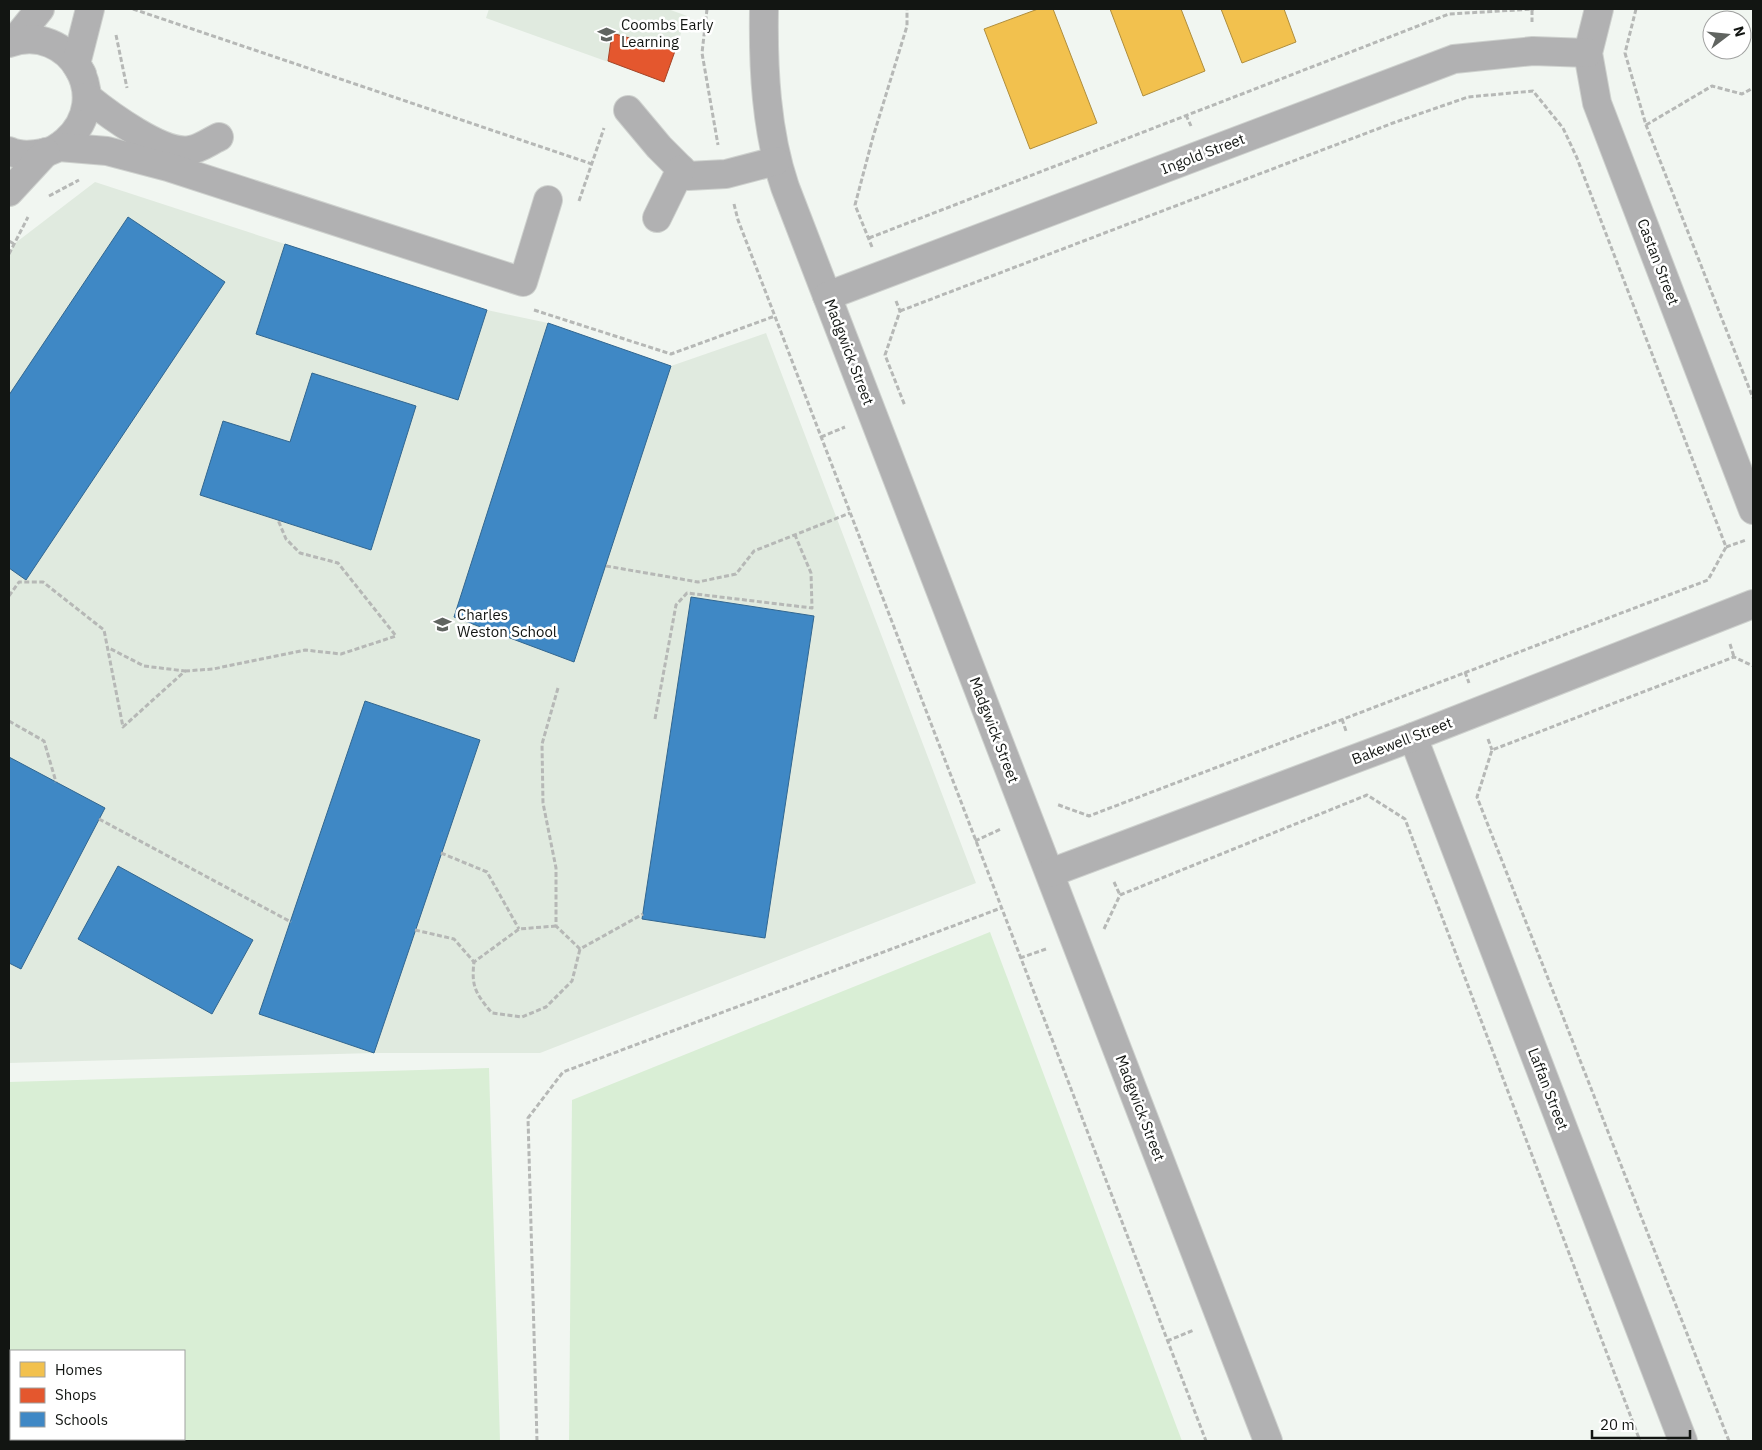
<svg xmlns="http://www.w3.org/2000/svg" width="1762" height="1450" font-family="'IBM Plex Sans',sans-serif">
	<rect width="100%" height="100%" fill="#f1f6f1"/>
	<g fill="#e0eadf">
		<path d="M489 9H668L687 16 664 82 486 18Z"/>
		<path d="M95 182 487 310 548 323 671 366 766 333 976 883 540 1053H374L9 1063V254L14 244Z"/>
	</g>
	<g fill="#d9eed5" fill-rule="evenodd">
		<path d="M990 932 1182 1441H569L572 1100Z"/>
		<path d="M489 1068 500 1441H9V1082ZM11 1351H184V1439H11Z"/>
	</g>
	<g fill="#f2c14e" stroke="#af8d3c">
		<path d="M1038 9H1053L1097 123 1030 149 984 29Z"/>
		<path d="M1110 9H1181L1205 71 1143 96Z"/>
		<path d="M1221 9H1284L1296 42 1242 63Z"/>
	</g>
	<path fill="#e4572e" stroke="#a54326" d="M612 33 675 51 664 82 608 61Z"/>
	<g fill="#3f88c5" stroke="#32668f">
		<path d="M128 217 225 282 26 580 9 568V395Z"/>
		<path d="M285 244 487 310 458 400 256 334Z"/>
		<path d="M548 323 671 366 574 662 454 617Z"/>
		<path d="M312 373 416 406 371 550 200 495 223 421 290 442Z"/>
		<path d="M691 597 814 616 765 938 642 919Z"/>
		<path d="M365 701 480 740 374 1053 259 1014Z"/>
		<path d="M9 757 105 808 21 969 9 963Z"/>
		<path d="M118 866 253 940 212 1014 78 939Z"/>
	</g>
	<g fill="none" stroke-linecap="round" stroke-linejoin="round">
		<defs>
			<g id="minor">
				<path d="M764 9C763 68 766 131 785 187L1268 1441"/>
				<path d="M1599 9 1588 53 1597 103 1753 510"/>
				<path d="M14 41 40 9"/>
				<path d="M9 43C69 22 115 98 66 141 59 147 52 152 43 153 32 155 19 156 9 151"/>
				<path d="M82 74 76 64 90 9"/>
				<path d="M87 97C108 114 163 155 190 150 200 149 210 141 219 137"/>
				<path d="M628 110 659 147 688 176 726 174 776 161"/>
				<path d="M59 147 107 151 168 167 523 282 548 200"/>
				<path d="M9 192 46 152"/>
				<path d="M657 218 681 169"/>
				<path d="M827 296 1454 59 1533 51 1588 53"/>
				<path d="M1413 737 1683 1441"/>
				<path d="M1050 873 1413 737 1753 604"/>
			</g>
		</defs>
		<use href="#minor" stroke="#ced1ce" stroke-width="30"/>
		<g stroke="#b6b8b6" stroke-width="3" stroke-dasharray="5 2.5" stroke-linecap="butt">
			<path d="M133 9 592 164"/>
			<path d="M707 9 702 53 718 145"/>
			<path d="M1636 9 1625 53 1646 125 1753 398"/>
			<path d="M1532 10V22"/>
			<path d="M116 35 127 88"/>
			<path d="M1186 115 1191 126"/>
			<path d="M1646 125 1712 86 1742 94 1753 88"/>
			<path d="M49 196 79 180"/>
			<path d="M579 201 604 128"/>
			<path d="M734 204 738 220 1206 1441"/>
			<path d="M869 238 1449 14 1534 9"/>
			<path d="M9 241 14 244"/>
			<path d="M872 247 855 205 873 137 907 26V9"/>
			<path d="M9 254 28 217"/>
			<path d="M896 301 900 311 885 355 905 406"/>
			<path d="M534 310 671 354 775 316"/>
			<path d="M900 311 1393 123 1468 97 1533 91 1563 128 1577 158 1726 547 1708 580 1089 816 1056 804"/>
			<path d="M821 437 845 427"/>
			<path d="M1726 547 1746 540"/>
			<path d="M606 566 698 582 736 574 754 551 850 513"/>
			<path d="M9 596 19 582H43L104 630 123 727 185 671 144 666 109 648"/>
			<path d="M1730 644 1734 657"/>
			<path d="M185 671 213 669 305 650 341 654 396 636 338 563 300 553 286 539 278 520"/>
			<path d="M1465 672 1469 683"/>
			<path d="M558 688 542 744 543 803 556 868V926L580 949 643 914"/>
			<path d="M655 719 676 605 687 593 812 608 811 573 795 535"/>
			<path d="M1342 719 1346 731"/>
			<path d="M9 721 44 741 56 782"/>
			<path d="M1488 739 1492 750"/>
			<path d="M99 819 291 922"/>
			<path d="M975 841 1001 829"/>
			<path d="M441 853 487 872 519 929"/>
			<path d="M1114 882 1120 895"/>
			<path d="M556 926 519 929 474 962C471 987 476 994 492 1013L522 1017 546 1007 572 981 580 949"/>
			<path d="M1104 929 1120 895 1367 795 1405 819 1640 1441"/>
			<path d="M415 930 454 939 474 962"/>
			<path d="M1020 958 1046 949"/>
			<path d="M1167 1341 1194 1330"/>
			<path d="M537 1441 528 1118 563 1072 1001 908"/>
			<path d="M1729 1441 1477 797 1492 750 1734 657 1753 666"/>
		</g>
		<use href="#minor" stroke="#b1b1b2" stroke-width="28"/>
	</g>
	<defs>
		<symbol id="school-bare" viewBox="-9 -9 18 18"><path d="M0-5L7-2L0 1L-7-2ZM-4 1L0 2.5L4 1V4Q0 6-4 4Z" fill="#606460" stroke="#fff" stroke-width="2.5" paint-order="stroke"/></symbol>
	</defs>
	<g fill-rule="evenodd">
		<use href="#school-bare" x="594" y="22" width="25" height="25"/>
		<use href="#school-bare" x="430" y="612" width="25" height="25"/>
	</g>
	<g text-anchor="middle" stroke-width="5" stroke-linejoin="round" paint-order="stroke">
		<g font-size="15" fill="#121512" stroke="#fff" text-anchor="start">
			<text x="621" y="30">Coombs Early<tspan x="621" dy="17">Learning</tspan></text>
			<text x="457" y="620">Charles<tspan x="457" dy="17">Weston School</tspan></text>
		</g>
		<g font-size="15" fill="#121512" stroke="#fff">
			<text transform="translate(1203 154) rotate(-21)" y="5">Ingold Street</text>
			<text transform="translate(1658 262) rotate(69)" y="5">Castan Street</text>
			<text transform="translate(849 352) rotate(69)" y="5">Madgwick Street</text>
			<text transform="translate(994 730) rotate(69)" y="5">Madgwick Street</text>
			<text transform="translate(1402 741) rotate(-21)" y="5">Bakewell Street</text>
			<text transform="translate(1548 1089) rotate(69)" y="5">Laffan Street</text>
			<text transform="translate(1140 1108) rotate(69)" y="5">Madgwick Street</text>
		</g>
	</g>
	<rect width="1762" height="1450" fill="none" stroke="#121512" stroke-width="20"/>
	<rect x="10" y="1350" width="175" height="90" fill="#ffffff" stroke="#a0a1a0"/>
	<rect x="20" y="1362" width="25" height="15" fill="#f2c14e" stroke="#a0a1a0"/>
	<text x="55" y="1375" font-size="15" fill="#121512">Homes</text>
	<rect x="20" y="1388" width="25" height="15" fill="#e4572e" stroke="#a0a1a0"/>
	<text x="55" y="1400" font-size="15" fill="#121512">Shops</text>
	<rect x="20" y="1412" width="25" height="15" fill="#3f88c5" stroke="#a0a1a0"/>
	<text x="55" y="1425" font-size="15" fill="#121512">Schools</text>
	<g transform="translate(1727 35) rotate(74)"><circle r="24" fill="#ffffff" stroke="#a0a1a0"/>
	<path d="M0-4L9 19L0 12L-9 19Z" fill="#606460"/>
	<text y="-8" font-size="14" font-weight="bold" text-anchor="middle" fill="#121512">N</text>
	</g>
	<path d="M1592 1430v8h98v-8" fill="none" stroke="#121512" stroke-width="2.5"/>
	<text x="1600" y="1430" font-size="15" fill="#121512" stroke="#ffffff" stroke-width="4" paint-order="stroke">20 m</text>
</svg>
